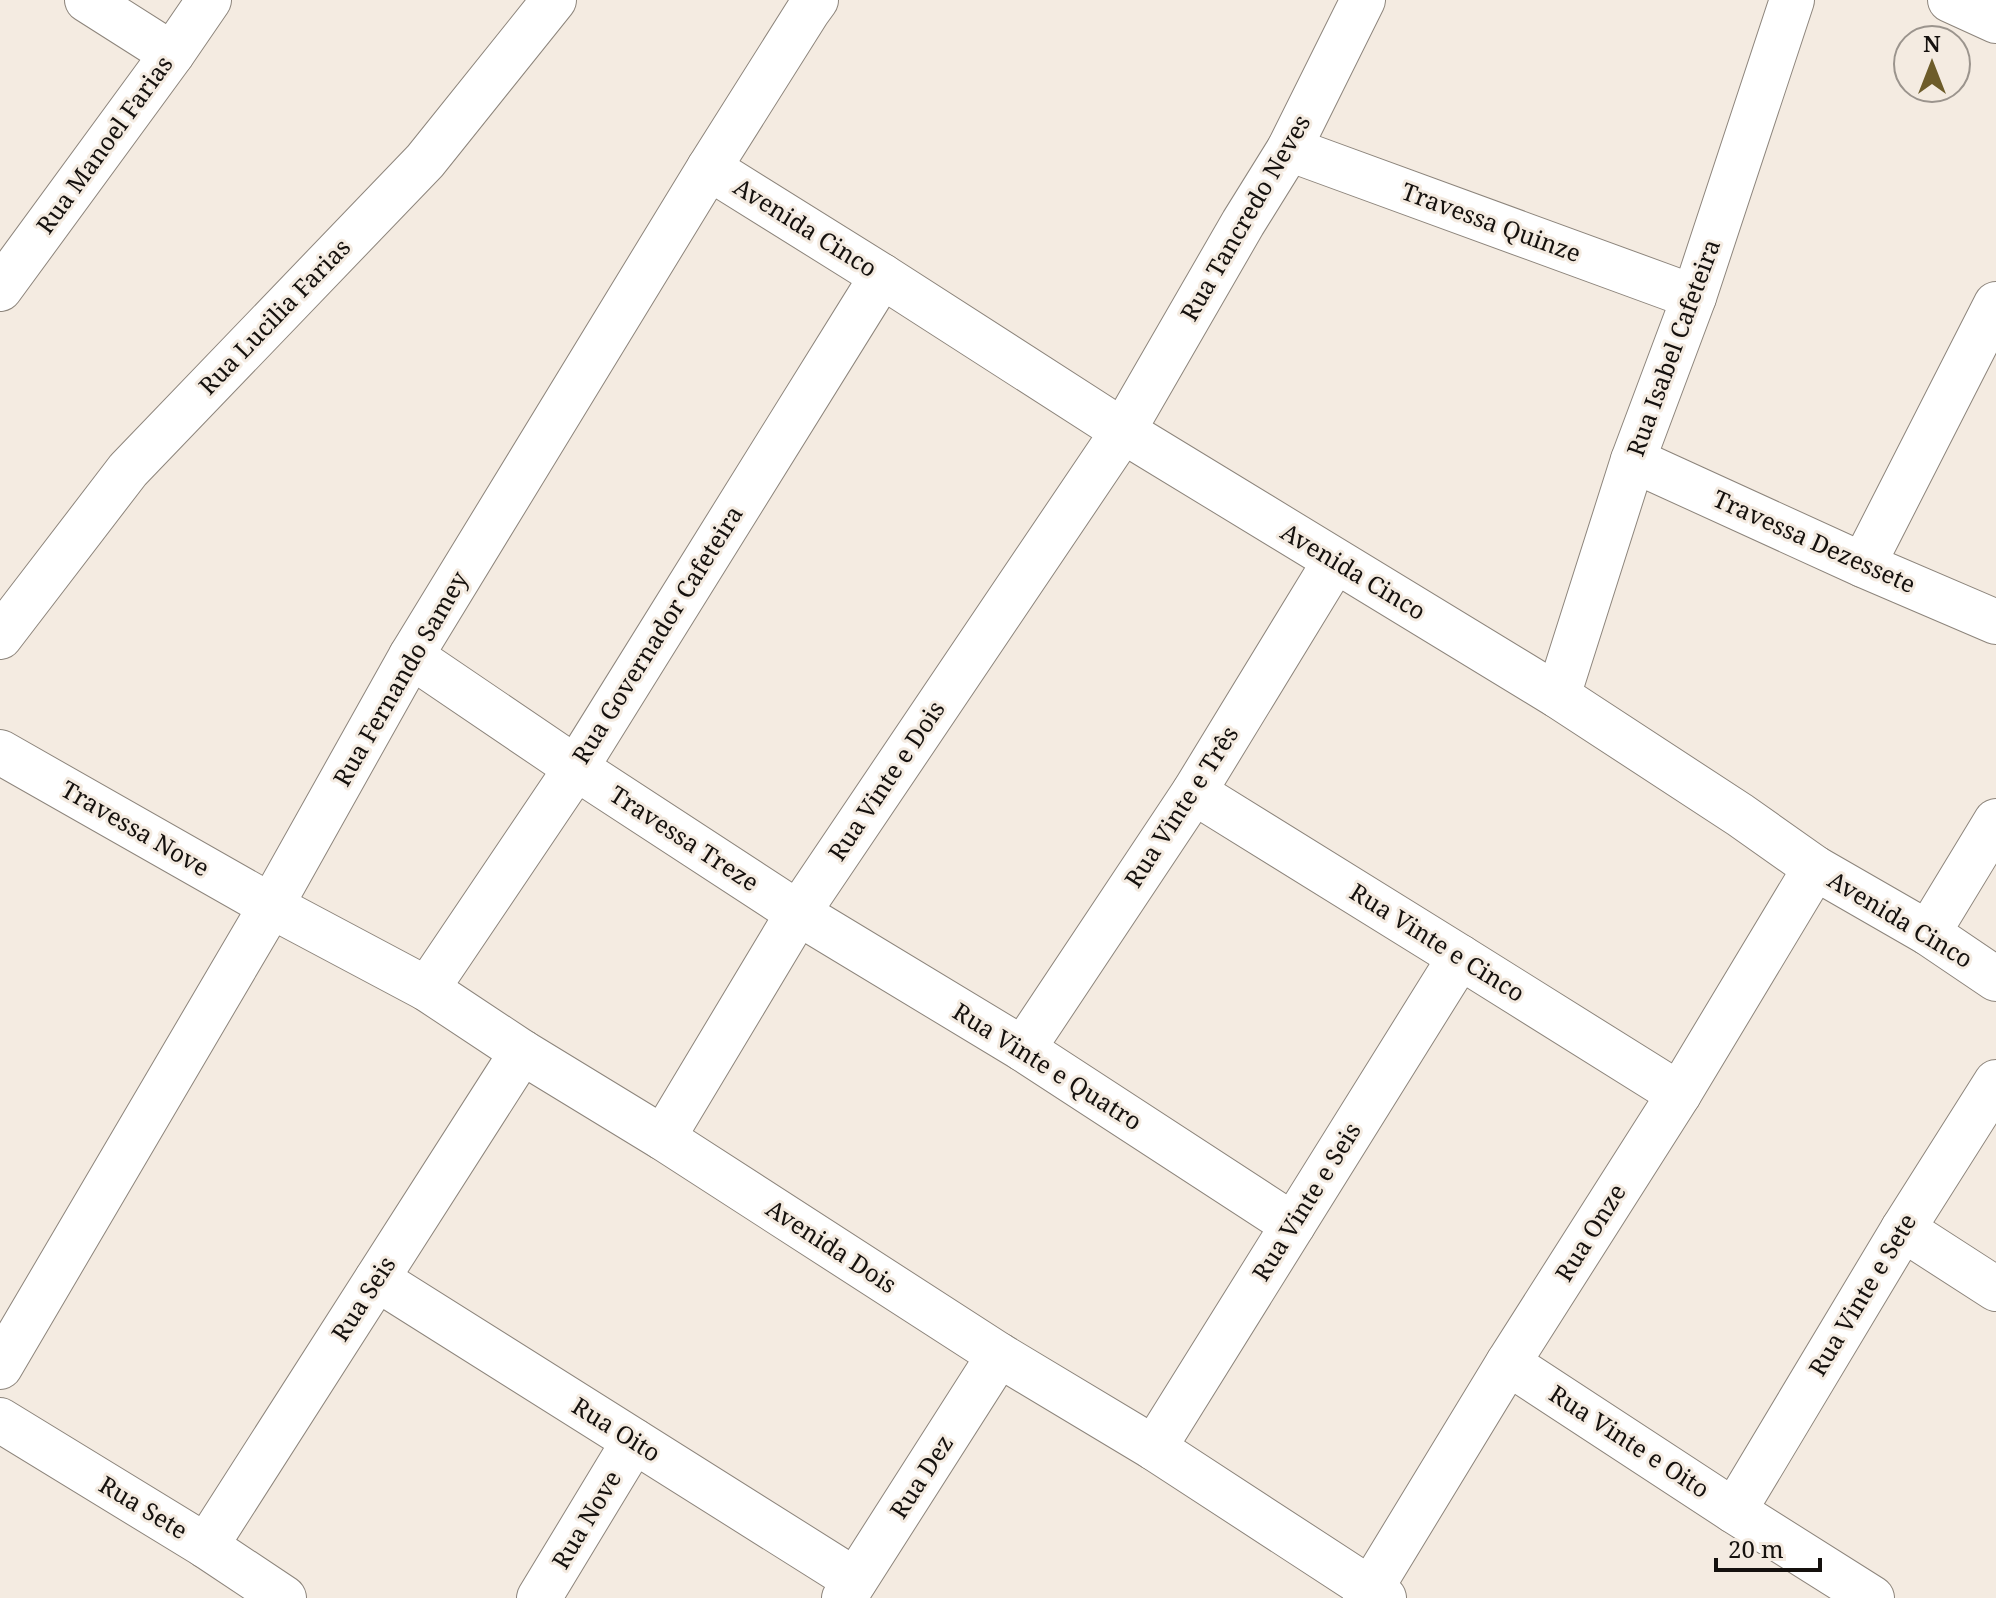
<svg xmlns="http://www.w3.org/2000/svg" width="1996" height="1598" font-family="'Noto Serif',serif">
	<rect width="100%" height="100%" fill="#f4ebe1"/>
	<g fill="none" stroke-linecap="round" stroke-linejoin="round">
		<defs>
			<g id="minor">
				<path d="M87 0 172 54"/>
				<path d="M1950 0 1996 21"/>
				<path d="M1289 149 1694 297"/>
				<path d="M709 168 882 276 1123 431 1558 696 1740 815 1815 868 1928 933 1996 979"/>
				<path d="M0 289 172 54 209 0"/>
				<path d="M1633 460 1863 565 1996 622"/>
				<path d="M1863 565 1996 304"/>
				<path d="M0 637 128 470 425 161 554 0"/>
				<path d="M411 656 576 768 798 913 1023 1049 1293 1225"/>
				<path d="M1558 696 1633 460 1694 297 1792 0"/>
				<path d="M0 752 271 906 427 989 522 1052 663 1138 999 1355 1154 1448 1384 1598"/>
				<path d="M1194 792 1460 957 1679 1094"/>
				<path d="M1928 933 1996 821"/>
				<path d="M427 989 576 768 882 276"/>
				<path d="M1023 1049 1194 792 1335 561"/>
				<path d="M663 1138 798 913 1123 431 1243 223 1289 149 1363 0"/>
				<path d="M1903 1229 1996 1289"/>
				<path d="M377 1279 855 1580"/>
				<path d="M1508 1363 1734 1511 1872 1598"/>
				<path d="M0 1367 271 906 411 656 709 168 808 11 816 0"/>
				<path d="M0 1420 206 1546 284 1598"/>
				<path d="M1154 1448 1460 957"/>
				<path d="M1734 1511 1903 1229 1996 1082"/>
				<path d="M206 1546 522 1052"/>
				<path d="M539 1598 634 1441"/>
				<path d="M844 1598 999 1355"/>
				<path d="M1365 1598 1508 1363 1679 1094 1815 868"/>
			</g>
		</defs>
		<use href="#minor" stroke="#8d857c" stroke-width="46"/>
		<use href="#minor" stroke="#fff" stroke-width="44"/>
	</g>
	<g text-anchor="middle" stroke-width="6" stroke-linejoin="round" paint-order="stroke">
		<g font-size="24" fill="#15110e" stroke="#f4ebe1">
			<text transform="translate(105 145) rotate(-54)" y="8">Rua Manoel Farias</text>
			<text transform="translate(1246 218) rotate(-60)" y="8">Rua Tancredo Neves</text>
			<text transform="translate(1491 223) rotate(20)" y="8">Travessa Quinze</text>
			<text transform="translate(805 228) rotate(32)" y="8">Avenida Cinco</text>
			<text transform="translate(275 317) rotate(-46)" y="8">Rua Lucilia Farias</text>
			<text transform="translate(1674 348) rotate(-70)" y="8">Rua Isabel Cafeteira</text>
			<text transform="translate(1814 542) rotate(24)" y="8">Travessa Dezessete</text>
			<text transform="translate(1353 572) rotate(31)" y="8">Avenida Cinco</text>
			<text transform="translate(658 635) rotate(-58)" y="8">Rua Governador Cafeteira</text>
			<text transform="translate(401 679) rotate(-60)" y="8">Rua Fernando Samey</text>
			<text transform="translate(887 781) rotate(-56)" y="8">Rua Vinte e Dois</text>
			<text transform="translate(1182 807) rotate(-57)" y="8">Rua Vinte e Três</text>
			<text transform="translate(135 829) rotate(30)" y="8">Travessa Nove</text>
			<text transform="translate(684 839) rotate(33)" y="8">Travessa Treze</text>
			<text transform="translate(1900 920) rotate(31)" y="8">Avenida Cinco</text>
			<text transform="translate(1437 943) rotate(32)" y="8">Rua Vinte e Cinco</text>
			<text transform="translate(1047 1067) rotate(32)" y="8">Rua Vinte e Quatro</text>
			<text transform="translate(1307 1202) rotate(-58)" y="8">Rua Vinte e Seis</text>
			<text transform="translate(1591 1233) rotate(-58)" y="8">Rua Onze</text>
			<text transform="translate(831 1247) rotate(33)" y="8">Avenida Dois</text>
			<text transform="translate(1863 1295) rotate(-59)" y="8">Rua Vinte e Sete</text>
			<text transform="translate(364 1299) rotate(-57)" y="8">Rua Seis</text>
			<text transform="translate(616 1430) rotate(32)" y="8">Rua Oito</text>
			<text transform="translate(1629 1442) rotate(33)" y="8">Rua Vinte e Oito</text>
			<text transform="translate(922 1477) rotate(-57)" y="8">Rua Dez</text>
			<text transform="translate(143 1508) rotate(31)" y="8">Rua Sete</text>
			<text transform="translate(587 1520) rotate(-59)" y="8">Rua Nove</text>
		</g>
	</g>
	<g transform="translate(1932 64)"><circle r="38" fill="#f4ebe1" stroke="#9b948d" stroke-width="2"/>
	<path d="M0-6L14 30L0 20L-14 30Z" fill="#6d5c2a"/>
	<text y="-12" font-size="22" font-weight="bold" text-anchor="middle" fill="#15110e">N</text>
	</g>
	<path d="M1716 1558v12h104v-12" fill="none" stroke="#15110e" stroke-width="4"/>
	<text x="1728" y="1558" font-size="24" fill="#15110e" stroke="#f4ebe1" stroke-width="6" paint-order="stroke">20 m</text>
</svg>
